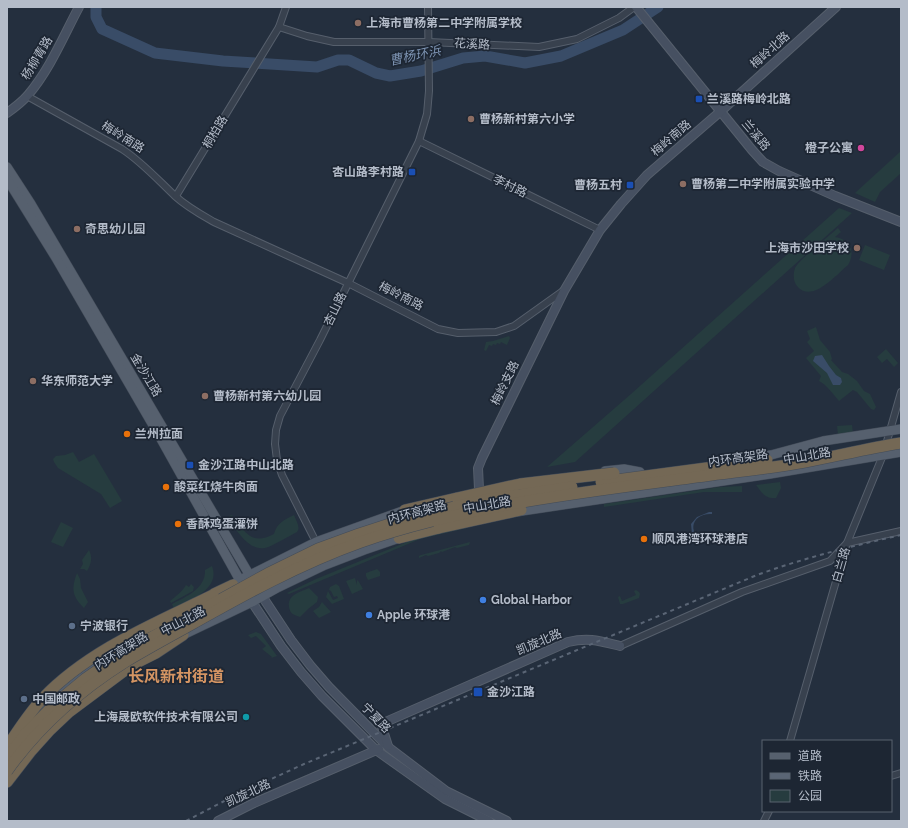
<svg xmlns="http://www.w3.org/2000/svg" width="908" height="828" font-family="Raleway,'Noto Sans SC',sans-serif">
	<rect width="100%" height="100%" fill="#242f3e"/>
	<g fill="#263c3f">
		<path d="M901 151V173L880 192 875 202 855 193Z"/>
		<path d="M839 208 852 213 575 462 547 467 631 394Z"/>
		<path d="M838 228 841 232 835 237C850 239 856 252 848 265 836 275 812 304 797 286 793 281 793 274 795 268 800 259 829 236 838 228Z"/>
		<path d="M865 245 890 255 884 270 859 260Z"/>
		<path d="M816 327 820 340 830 352 832 359 831 360 842 372 848 374 857 381 864 391 870 394 876 407 874 410 871 409 857 392 853 390 839 401C833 394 827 385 819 381L821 376 806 358 814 351 807 342 810 339 807 331Z"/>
		<path d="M509 336 510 338 507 345 501 342 500 344 497 343 496 345 493 344 492 346 489 345 486 351 484 350 486 342 493 341Z"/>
		<path d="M886 349 898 363 894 367 887 359 882 363 877 357Z"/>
		<path d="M852 425 853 433 838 435 837 426Z"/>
		<path d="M73 452 79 462 94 454 122 501 110 508 101 494 58 468 54 462 53 459 56 456 65 455Z"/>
		<path d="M780 482 781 488 776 498C765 499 762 493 756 485Z"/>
		<path d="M742 486V492H704L604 507V504L720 487Z"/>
		<path d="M232 515C245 532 251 546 274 534 277 523 284 520 294 515 296 521 301 527 297 532 289 536 273 546 265 548 248 551 237 530 229 520V516Z"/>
		<path d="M61 522 73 528 63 547 51 542Z"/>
		<path d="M466 526 467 528 420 539 289 594 287 593 316 579 419 537Z"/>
		<path d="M470 542 469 545 457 548 455 547 442 552 441 551 439 553 428 556 426 555 419 558V556L421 555Z"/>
		<path d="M89 550C93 558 91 564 87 571L84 569H80L83 564 82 560Z"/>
		<path d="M212 566C221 589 190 600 174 609L172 604C185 597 206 589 205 570Z"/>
		<path d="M377 569 380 572V576L368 580 366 576V573Z"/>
		<path d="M77 573 80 579 81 588 88 602 84 608C72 596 71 589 77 573Z"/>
		<path d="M355 578 357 585V580L359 582 363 589 352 594 346 581Z"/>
		<path d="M191 584 194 587 193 591 171 603 170 601C176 596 182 592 186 585L189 587Z"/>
		<path d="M336 584 339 586 344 599 332 604 326 597 328 591 333 600 338 598 337 596 334 597 331 591 329 590 330 587Z"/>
		<path d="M309 588 318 597 317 602 308 609 300 617C294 615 290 614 289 607 287 595 300 592 309 588Z"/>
		<path d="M636 590 639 592 640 594 639 598 623 604H620L618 597 620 596 622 601 636 595 634 591Z"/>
		<path d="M322 602 331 612 319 618 313 611 319 607Z"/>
		<path d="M256 632 261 634 277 656 271 658 272 657 262 649 266 646 256 636 251 638 248 635Z"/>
	</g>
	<g fill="#394c67">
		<path d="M822 355 829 366 836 375 841 378 842 382 840 385H833L827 373 813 361 815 356Z"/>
		<path d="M709 512H712V514C682 513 691 552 719 533L720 534C711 541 699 543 692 534L691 524 697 517Z"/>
	</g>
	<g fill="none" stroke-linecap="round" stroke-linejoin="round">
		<path stroke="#394c67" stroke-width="11" d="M96 7V17L102 29 155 53 223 61 317 67 338 60H349L376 73 390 76 421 71 463 58 485 56 525 63 561 56 623 30 658 7"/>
		<defs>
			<g id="street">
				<path d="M279 27 307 36 334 42H429L539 47 577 39 619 18 634 7"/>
				<path d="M27 96 122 149C142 162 158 180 175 196 187 207 200 214 214 222L348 283 438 329 458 333 496 332 514 326 563 291"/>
				<path d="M419 141 600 230"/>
				<path d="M176 196 279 27 286 7"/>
				<path d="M316 542 282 475 277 460 275 444 276 430 280 416 320 340 419 141 427 114 429 91 428 7"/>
				<path d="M620 646 742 592 830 561 847 543 901 531"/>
				<path d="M790 741 847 543 883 455 901 392"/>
				<path d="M891 776 901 773"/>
				<path d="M764 821 769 811"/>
			</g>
			<g id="secondary">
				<path d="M636 7 752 150 763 162 779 171 835 196 901 222"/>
				<path d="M7 113C14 108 22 102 28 95 50 69 63 37 79 7"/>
				<path d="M479 489 478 468 482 458 564 291 600 230 621 204 647 175 721 111 836 7"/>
				<path d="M262 596 291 640 310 665 329 687 388 747 446 791 507 821"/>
				<path d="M252 602 281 646 301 672 322 696 376 750 445 799 489 821"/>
				<path d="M388 746 381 724 568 642C589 637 600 641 620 646"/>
				<path d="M218 821 254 803 379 749"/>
			</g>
			<g id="primary">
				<path d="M7 167 31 204 253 581"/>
				<path d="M7 179 56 258 161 439 242 584"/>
				<path d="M757 457 771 455 823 441 901 429"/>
				<path d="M605 471 624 469 640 472"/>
				<path d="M515 512 770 474 901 452"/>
				<path d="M227 589 240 580 316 542 411 508"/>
				<path d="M185 634 252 602 277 588 325 565 364 550 405 536"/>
				<path d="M60 685 76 679 115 649 153 631"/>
				<path d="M36 715 52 699 71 683"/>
			</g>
			<g id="highway">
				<path d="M405 510 457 498"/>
				<path d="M399 538 439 528"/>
				<path d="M214 594 233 585"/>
				<path d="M7 782 31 751 49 731 69 712 132 665 156 653 183 635"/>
			</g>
		</defs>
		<use href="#street" stroke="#565f6c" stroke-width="8"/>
		<use href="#secondary" stroke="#565f6c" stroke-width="10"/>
		<use href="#primary" stroke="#414a57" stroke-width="10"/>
		<use href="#highway" stroke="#434c59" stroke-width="12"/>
		<use href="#street" stroke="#38414e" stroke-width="6"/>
		<use href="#secondary" stroke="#465061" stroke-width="8"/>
		<use href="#primary" stroke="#56606e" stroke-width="9"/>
		<use href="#highway" stroke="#746855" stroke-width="11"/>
		<path stroke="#5a6575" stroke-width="2" stroke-dasharray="4 4" stroke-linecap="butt" d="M186 821 232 797 304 764 757 575C804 558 852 546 901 535"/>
		<defs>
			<g id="highway-bridge">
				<path d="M601 482 767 460"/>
				<path d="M457 498 520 484 614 473"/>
				<path d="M439 528 521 510"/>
				<path d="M7 747C18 730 29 713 43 698 89 650 154 624 213 595"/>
				<path d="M7 758 26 733 56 703 85 679 121 654 267 574 318 549 359 534 408 518 445 509 484 500 572 487"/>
				<path d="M7 771C39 726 79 691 125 662 145 650 165 639 185 628 242 596 299 564 361 542 474 503 594 491 712 475 743 471 774 468 805 462 837 456 869 448 901 443"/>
			</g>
		</defs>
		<use href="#highway-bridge" stroke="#434c59" stroke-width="12" stroke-linecap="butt"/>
		<use href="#highway-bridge" stroke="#746855" stroke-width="11"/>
	</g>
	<g fill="#8d6e63" stroke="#1d2633" stroke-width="1.5">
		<circle cx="358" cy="23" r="4"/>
		<circle cx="471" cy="119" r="4"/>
		<circle cx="683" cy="184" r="4"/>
		<circle cx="77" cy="229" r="4"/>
		<circle cx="857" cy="248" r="4"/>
		<circle cx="33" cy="381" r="4"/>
		<circle cx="205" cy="396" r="4"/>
	</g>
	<g fill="#1a4fb4" stroke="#1d2633" stroke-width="1.5">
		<rect x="695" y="95" width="8" height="8" rx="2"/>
		<rect x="408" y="168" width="8" height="8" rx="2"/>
		<rect x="626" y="181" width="8" height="8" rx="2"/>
		<rect x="186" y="461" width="8" height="8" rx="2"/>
		<rect x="473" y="687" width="10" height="10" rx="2"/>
	</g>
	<circle fill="#d1479c" stroke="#1d2633" stroke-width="1.5" cx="861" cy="148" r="4"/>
	<g fill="#e8710a" stroke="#1d2633" stroke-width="1.5">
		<circle cx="127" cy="434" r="4"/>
		<circle cx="166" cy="487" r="4"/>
		<circle cx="178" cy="524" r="4"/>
		<circle cx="644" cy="539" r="4"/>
	</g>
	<g fill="#3f7fe0" stroke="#1d2633" stroke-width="1.5">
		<circle cx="483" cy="600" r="4"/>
		<circle cx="369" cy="615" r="4"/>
	</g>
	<g fill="#5c6f8a" stroke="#1d2633" stroke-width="1.5">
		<circle cx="72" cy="626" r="4"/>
		<circle cx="24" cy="699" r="4"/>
	</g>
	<circle fill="#0f9aa8" stroke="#1d2633" stroke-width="1.5" cx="246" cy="717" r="4"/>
	<g text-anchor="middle" stroke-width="3.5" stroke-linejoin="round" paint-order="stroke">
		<g font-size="12" font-weight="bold" fill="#b4bcc9" stroke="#1d2633" text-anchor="start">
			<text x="366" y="27">上海市曹杨第二中学附属学校</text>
			<text x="707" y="103">兰溪路梅岭北路</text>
			<text x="479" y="123">曹杨新村第六小学</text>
			<text x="853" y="152" text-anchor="end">橙子公寓</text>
			<text x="404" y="176" text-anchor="end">杏山路李村路</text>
			<text x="691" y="188">曹杨第二中学附属实验中学</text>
			<text x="622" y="189" text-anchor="end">曹杨五村</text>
			<text x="85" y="233">奇思幼儿园</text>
			<text x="849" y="252" text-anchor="end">上海市沙田学校</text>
			<text x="41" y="385">华东师范大学</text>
			<text x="213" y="400">曹杨新村第六幼儿园</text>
			<text x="135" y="438">兰州拉面</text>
			<text x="198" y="469">金沙江路中山北路</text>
			<text x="174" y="491">酸菜红烧牛肉面</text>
			<text x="186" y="528">香酥鸡蛋灌饼</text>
			<text x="652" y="543">顺风港湾环球港店</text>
			<text x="491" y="604">Global Harbor</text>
			<text x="377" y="619">Apple 环球港</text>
			<text x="80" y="630">宁波银行</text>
			<text x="487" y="696">金沙江路</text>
			<text x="32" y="703">中国邮政</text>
			<text x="238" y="721" text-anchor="end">上海晟欧软件技术有限公司</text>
		</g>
		<g font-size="12" fill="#b4bcc9" stroke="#1d2633">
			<text transform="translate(472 44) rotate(3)" y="4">花溪路</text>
			<text transform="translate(770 50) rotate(-42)" y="4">梅岭北路</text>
			<text transform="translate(37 58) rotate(-59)" y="4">杨柳青路</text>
			<text transform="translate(215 132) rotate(-59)" y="4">桐柏路</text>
			<text transform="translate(756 135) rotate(50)" y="4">兰溪路</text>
			<text transform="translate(123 137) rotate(32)" y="4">梅岭南路</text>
			<text transform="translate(671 138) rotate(-41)" y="4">梅岭南路</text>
			<text transform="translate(510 186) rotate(26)" y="4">李村路</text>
			<text transform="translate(401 296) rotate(27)" y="4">梅岭南路</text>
			<text transform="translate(335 309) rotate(-64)" y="4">杏山路</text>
			<text transform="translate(146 375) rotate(59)" y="4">金沙江路</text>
			<text transform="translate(505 383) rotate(-64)" y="4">梅岭支路</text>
			<text transform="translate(807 456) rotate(-10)" y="4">中山北路</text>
			<text transform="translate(738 458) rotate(-8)" y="4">内环高架路</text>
			<text transform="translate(487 505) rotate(-10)" y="4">中山北路</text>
			<text transform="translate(417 512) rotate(-15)" y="4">内环高架路</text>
			<text transform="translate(841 565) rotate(-74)" y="4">白兰路</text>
			<text transform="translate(183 621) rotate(-27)" y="4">中山北路</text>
			<text transform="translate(539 642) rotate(-23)" y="4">凯旋北路</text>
			<text transform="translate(121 651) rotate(-32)" y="4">内环高架路</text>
			<text transform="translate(376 718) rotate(46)" y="4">宁夏路</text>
			<text transform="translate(248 793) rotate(-25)" y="4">凯旋北路</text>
		</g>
		<g font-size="13" font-style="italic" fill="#7c92b1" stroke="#1d2633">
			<text transform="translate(415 55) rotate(-12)" y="5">曹杨环浜</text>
		</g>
		<g font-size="16" font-weight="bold" fill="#d59563" stroke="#1d2633">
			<text x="176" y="682">长风新村街道</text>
		</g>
	</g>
	<rect width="908" height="828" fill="none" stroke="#b4bcc9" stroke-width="16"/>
	<rect x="762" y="740" width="130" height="72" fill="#1d2633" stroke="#59626f"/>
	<rect x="770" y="753" width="20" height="6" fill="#56606e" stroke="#59626f"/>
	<text x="798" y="760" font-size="12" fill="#b4bcc9">道路</text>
	<rect x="770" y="773" width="20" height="6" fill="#5a6575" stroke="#59626f"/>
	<text x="798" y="780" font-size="12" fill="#b4bcc9">铁路</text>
	<rect x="770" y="790" width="20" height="12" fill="#263c3f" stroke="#59626f"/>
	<text x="798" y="800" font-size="12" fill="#b4bcc9">公园</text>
</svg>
